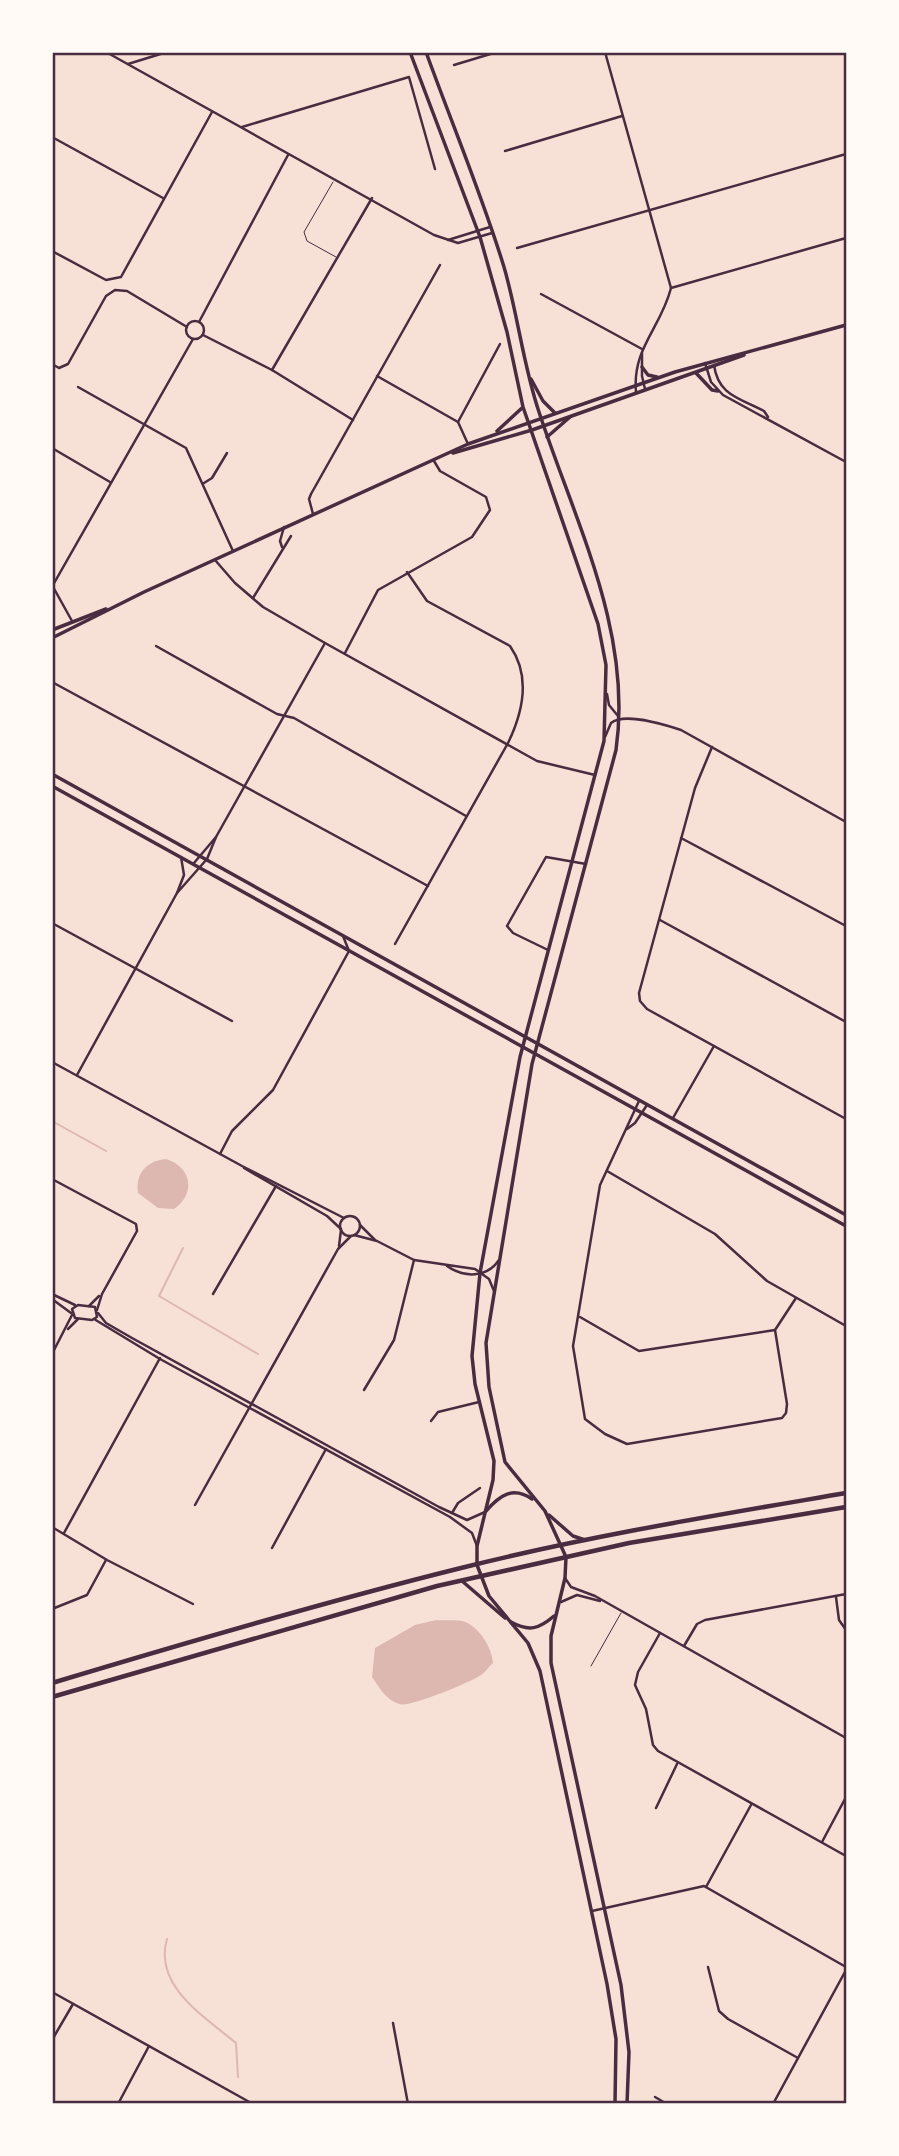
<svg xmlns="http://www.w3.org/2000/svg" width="899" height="2156" font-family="Cabin,sans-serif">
	<rect width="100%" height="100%" fill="#f7e1d7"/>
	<g fill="#dcb8b0">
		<path d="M166 1159C192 1167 196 1194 174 1209L158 1208 138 1193C135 1174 146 1161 166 1159Z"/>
		<path d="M436 1620C444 1621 458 1619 465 1622 480 1628 492 1648 493 1663 489 1666 486 1672 481 1675 471 1682 409 1708 399 1704 386 1700 379 1687 372 1677L375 1648 415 1625Z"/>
	</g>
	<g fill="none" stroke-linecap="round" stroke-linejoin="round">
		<g stroke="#dcb8b0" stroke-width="2">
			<path d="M52 1121 106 1151"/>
			<path d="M183 1248 159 1296 258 1354"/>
			<path d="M167 1939C153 1986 205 2017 236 2043L238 2077"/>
		</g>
		<g stroke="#4a2c40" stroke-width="1">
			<path d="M333 182 304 232 307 241 336 257"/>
			<path d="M591 1666 621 1613"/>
		</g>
		<g stroke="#4a2c40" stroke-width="2.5">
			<path d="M605 52 671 288C661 328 632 348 636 392"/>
			<path d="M128 64 167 52"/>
			<path d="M454 65 497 52"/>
			<path d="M242 127 409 77 435 169"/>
			<path d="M52 137 163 198"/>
			<path d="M505 151 622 116"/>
			<path d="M517 248 846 154"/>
			<path d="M52 251 106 280 121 277 212 112"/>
			<path d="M671 288 846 238"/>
			<path d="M541 294 642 349"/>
			<circle cx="195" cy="330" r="9"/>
			<path d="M199 322 288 155"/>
			<path d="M203 335 272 370 353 420"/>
			<path d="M642 353V376L645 389"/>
			<path d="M705 363 711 382 723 395 846 462"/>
			<path d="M52 364 59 368 68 364 106 296 115 290 127 291 187 327"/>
			<path d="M714 365C718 395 739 398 764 411L768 417"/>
			<path d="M272 370 372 198"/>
			<path d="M377 376 458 422 468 444"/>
			<path d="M78 387 186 448 233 551"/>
			<path d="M458 422 500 344"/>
			<path d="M52 448 110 482"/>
			<path d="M204 483 212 478 227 453"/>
			<path d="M313 514 309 499 311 494 440 265"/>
			<path d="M282 547 280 541 284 527"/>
			<path d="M215 560 235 583 263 607 325 643 537 761 595 775"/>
			<path d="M52 585 72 621"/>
			<path d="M53 585 193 339"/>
			<path d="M253 598 291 536"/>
			<path d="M156 646 277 714 294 718 466 816"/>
			<path d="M345 653 378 590 472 537 490 510 486 497 440 471 434 461"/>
			<path d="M52 682 428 886"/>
			<path d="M607 694 609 705 618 716"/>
			<path d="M605 737 611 723C624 712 666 725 681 730L846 822"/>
			<path d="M712 747 695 788 639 993 640 1001 647 1009 846 1119"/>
			<path d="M681 838 846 926"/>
			<path d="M194 863 216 837"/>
			<path d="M177 893 207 859 216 837 325 643"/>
			<path d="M660 920 846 1022"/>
			<path d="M52 923 232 1021"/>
			<path d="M395 944 508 743C523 712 531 676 510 646L427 601 407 572"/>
			<path d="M548 950 513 933 507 926 546 857 586 864"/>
			<path d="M77 1075 177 893 184 875 181 857"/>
			<path d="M639 1101 600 1185 573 1346 585 1419 605 1434 627 1444 782 1418 786 1413 787 1404 775 1330 796 1298"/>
			<path d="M673 1118 714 1046"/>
			<path d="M627 1129 635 1123 647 1105"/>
			<path d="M220 1154 232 1131 273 1090 349 951 343 936"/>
			<path d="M607 1171 715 1234 767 1281 846 1326"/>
			<path d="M52 1179 136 1224 137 1231 102 1294 97 1310"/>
			<path d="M339 1246 341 1230"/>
			<path d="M213 1294 276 1186"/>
			<path d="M89 1306 99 1296"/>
			<path d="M580 1317 639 1351 775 1330"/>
			<path d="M68 1329 78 1319"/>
			<path d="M52 1354 72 1315"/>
			<path d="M364 1390 394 1340 414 1260"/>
			<path d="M431 1421 438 1412 479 1402"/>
			<path d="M195 1505 338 1249 351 1236"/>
			<path d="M452 1513 458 1503 480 1488"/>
			<path d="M52 1527 107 1560 193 1604"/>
			<path d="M64 1533 160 1358"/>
			<path d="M272 1548 326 1449"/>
			<path d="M565 1578 571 1587 595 1596 846 1738"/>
			<path d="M836 1597 839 1620 846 1630"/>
			<path d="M561 1602 577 1595 600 1601"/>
			<path d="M52 1609 87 1595 106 1560"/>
			<path d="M660 1633 638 1672 635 1685 646 1709 653 1745 658 1751 846 1856"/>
			<path d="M684 1646 697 1624 705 1620 846 1594"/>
			<path d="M656 1808 677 1764"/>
			<path d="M822 1842 846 1797"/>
			<path d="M706 1887 751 1805"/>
			<path d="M592 1911 704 1886 846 1967"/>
			<path d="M708 1967 719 2011 728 2019 798 2058"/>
			<path d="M393 2023 408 2104"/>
			<path d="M52 2040 73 2004"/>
			<path d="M655 2097 667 2104"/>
			<path d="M118 2104 149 2046"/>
			<path d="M773 2104 846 1970"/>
		</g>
		<g stroke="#4a2c40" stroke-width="2.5">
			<path d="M106 52 434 235 458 243 492 233"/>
			<path d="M448 240 490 227"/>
			<path d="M52 1062 242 1166 344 1218"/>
			<path d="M244 1168 327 1216 341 1229"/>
			<circle cx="350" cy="1226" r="10"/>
			<path d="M360 1225 375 1240"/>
			<path d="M354 1235 377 1241 414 1260 475 1269 489 1279 494 1291"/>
			<path d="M447 1266C464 1278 487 1278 499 1260"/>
			<path d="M52 1294 75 1305"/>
			<path d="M52 1299 71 1313"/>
			<path d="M78 1305 95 1307 97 1317 92 1320 75 1318 72 1309Z"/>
			<path d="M98 1313 106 1323 132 1338 439 1507 467 1520 485 1512"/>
			<path d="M94 1319 160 1359 450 1517 472 1533 477 1546"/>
			<path d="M52 1992 253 2104"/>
		</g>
		<g stroke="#4a2c40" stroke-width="3.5">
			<path d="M410 52 480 237 507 332 523 407 598 624 606 665 604 741 520 1057 480 1273 472 1356 475 1384 494 1461 493 1480 477 1546V1565L489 1596 528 1643 540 1671 607 1984 616 2039 615 2104"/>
			<path d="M426 52C452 124 482 195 504 267 518 315 523 365 539 412 575 522 633 632 616 750L532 1064 486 1343 489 1387 505 1462 545 1511 566 1557 565 1578 551 1636V1663L621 1985 629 2052 627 2104"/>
			<path d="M642 367 648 375 657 377"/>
			<path d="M696 373 712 390 718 391"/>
			<path d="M531 379 543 401 555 413"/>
			<path d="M497 431 522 408"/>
			<path d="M547 437 570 417"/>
			<path d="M453 453 532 430 744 355"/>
			<path d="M52 630 106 609"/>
			<path d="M52 638 144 592 468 444 675 372 846 325"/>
			<path d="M52 774 846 1215"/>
			<path d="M52 786 846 1226"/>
			<path d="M486 1511C500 1495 513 1486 532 1499"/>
			<path d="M549 1515 573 1536 585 1540"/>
			<path d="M462 1581 505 1618"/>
			<path d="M511 1622C529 1632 539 1629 554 1616"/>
		</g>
		<g stroke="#4a2c40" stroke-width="4.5">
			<path d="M52 1683C188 1642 324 1602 461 1568 588 1536 718 1515 846 1493"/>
			<path d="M52 1697 437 1586 629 1543 846 1507"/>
		</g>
	</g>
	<rect width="899" height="2156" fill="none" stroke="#fffaf5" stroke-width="108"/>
	<rect x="54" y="54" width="791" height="2048" fill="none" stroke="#4a2c40" stroke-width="2.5"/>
</svg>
